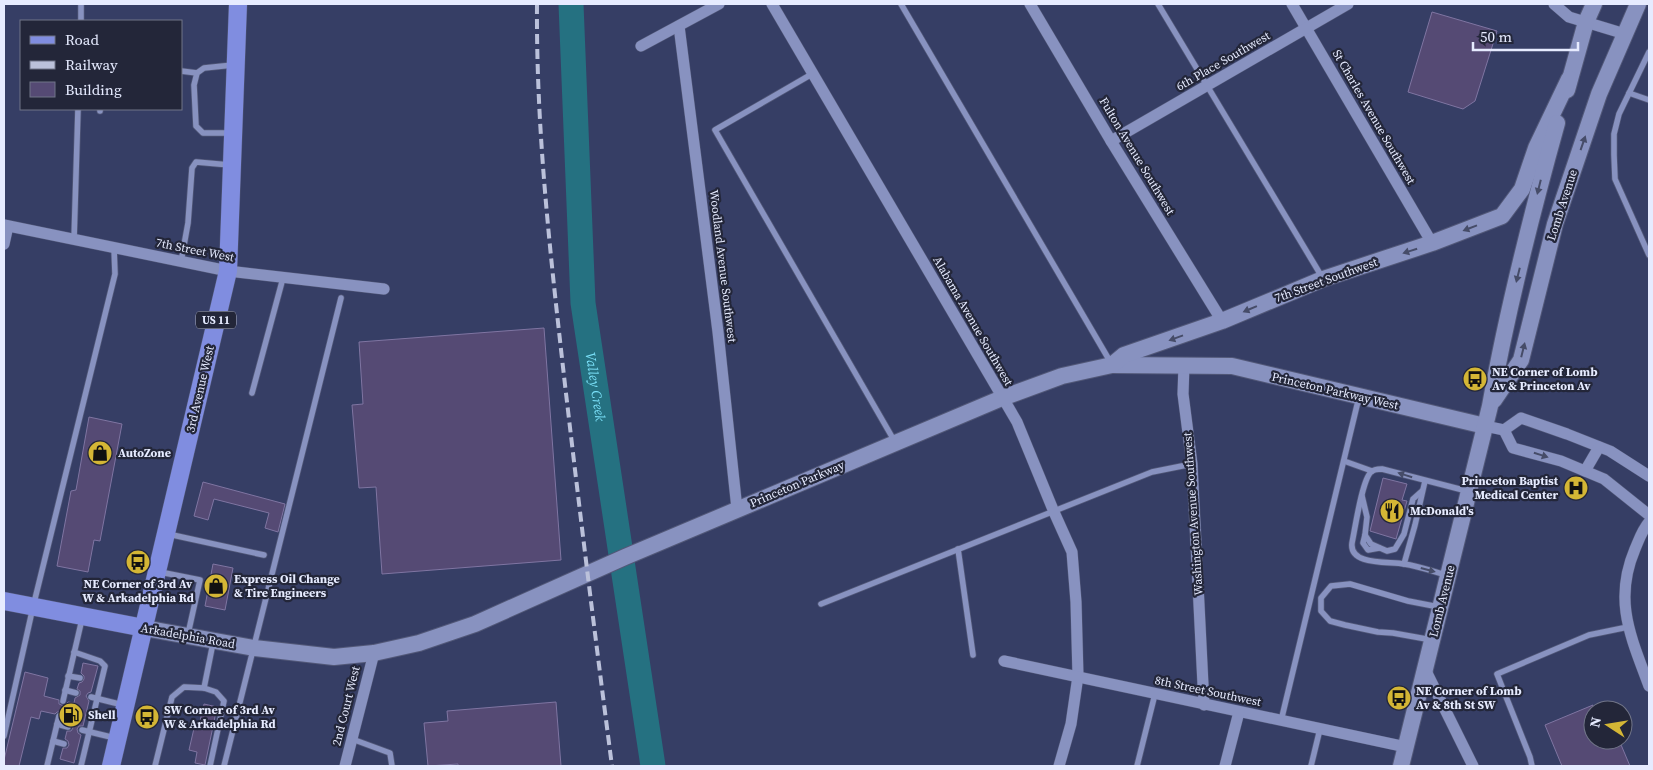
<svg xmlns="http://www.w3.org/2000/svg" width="1653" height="770" font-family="'Source Serif 4',serif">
	<rect width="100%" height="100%" fill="#363e65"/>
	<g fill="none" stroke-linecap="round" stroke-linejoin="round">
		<path stroke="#257181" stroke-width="25" id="s1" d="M571 4 583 303 653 766"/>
	</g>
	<g fill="#554a74" stroke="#7f75a2">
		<path d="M1432 12 1497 31 1475 101 1463 109 1408 92Z"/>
		<path d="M544 328 561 560 382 574 376 487 359 488 352 405 363 404 359 342Z"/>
		<path d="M89 417 122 424 100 541 94 540 88 572 57 566 71 491 76 490Z"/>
		<path d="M1383 478 1407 484 1402 500 1407 501 1396 539 1370 531Z"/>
		<path d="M203 482 285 504 278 532 265 528 269 513 214 499 208 520 194 516Z"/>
		<path d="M213 564 233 568 225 610 205 606Z"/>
		<path d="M83 663 98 666 91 692 88 693 86 696 89 701 83 726H79L77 729 78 733 81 735 74 763 60 759 63 748H67L69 745 68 741 65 739 67 731H71L73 728 72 724 69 722 70 718 64 717 61 712H57L55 714 41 711 39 719 31 717 19 766H4V760L25 672 48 678 44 696 59 700V704L64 706 68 702 74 703 75 698 80 695V691L77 689 79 683 82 682 84 679V676L81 673Z"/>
		<path d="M556 702 561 766H458V764L428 766 424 723 448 721 447 711Z"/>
		<path d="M204 704 217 707 205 765 195 763 197 752 189 750 195 724 199 725Z"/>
		<path d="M1593 705V740H1619L1630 766H1562L1545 725Z"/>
	</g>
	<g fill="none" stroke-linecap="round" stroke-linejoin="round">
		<defs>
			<g id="lane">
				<path d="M901 4 1111 363"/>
				<path d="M1158 4 1322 277"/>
				<path d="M81 21V4"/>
				<path d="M1649 52 1619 114 1614 134V155L1615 179 1649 255"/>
				<path d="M181 71 197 73"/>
				<path d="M812 74 715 130 895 442"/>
				<path d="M1629 93 1649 100"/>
				<path d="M100 111V109"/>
				<path d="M231 133H203L196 126 194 85 197 73 204 68 233 65"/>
				<path d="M74 240 78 109"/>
				<path d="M181 262 188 223 192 168 196 162 230 165"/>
				<path d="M252 393 283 278"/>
				<path d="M1344 461 1372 471"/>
				<path d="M1362 496 1367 517 1365 535 1371 544 1387 551 1395 549 1404 534 1413 499 1422 491"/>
				<path d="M168 534 264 555"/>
				<path d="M1365 535 1363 543 1368 550 1379 548"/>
				<path d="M958 549 973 655"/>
				<path d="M1404 564 1415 525 1425 481"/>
				<path d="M160 572 200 580 188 634"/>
				<path d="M1446 575C1432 571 1418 566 1404 564 1390 561 1349 566 1352 543 1355 529 1362 480 1371 472 1374 469 1378 469 1382 469L1467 491"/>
				<path d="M821 604 1152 472 1192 464"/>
				<path d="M1432 640 1393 633 1378 632 1345 625 1330 621 1321 611V598L1331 586 1350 584 1408 601 1439 607"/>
				<path d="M74 652 100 661 105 666 81 766"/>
				<path d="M68 676 80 678"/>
				<path d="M204 688 216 692 224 701 210 766"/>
				<path d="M65 690 76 693"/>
				<path d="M91 697 123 705"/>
				<path d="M63 701 82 619"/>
				<path d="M1281 721 1359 397"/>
				<path d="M57 724 68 727"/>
				<path d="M82 730 115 738"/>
				<path d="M4 736 33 607 115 274 114 248"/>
				<path d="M352 739 390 753 392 766"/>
				<path d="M53 741 64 744"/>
				<path d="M47 766 59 716"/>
				<path d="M155 766 172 697 184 687 204 688 213 643"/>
				<path d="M224 766 341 298"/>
				<path d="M1137 766 1155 694"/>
				<path d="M1311 766 1320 729"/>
				<path d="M1532 766 1530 757 1497 674 1589 635 1628 627"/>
			</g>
			<g id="street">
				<path d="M772 4 1017 422 1054 512 1072 552 1076 602 1078 676 1071 724 1059 766"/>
				<path d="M1030 4 1111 141 1222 321"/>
				<path d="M1292 4 1432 243"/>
				<path d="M1554 4 1569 17 1625 34"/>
				<path d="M679 26 718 332 737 509"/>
				<path d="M641 46 719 4"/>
				<path d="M1111 141 1348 4"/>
				<path d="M4 225 228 271 384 289"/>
				<path d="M4 244 8 226"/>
				<path d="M1184 365 1183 394 1192 464 1204 705"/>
				<path d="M1485 426 1504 430 1521 418 1567 434 1610 451 1649 476"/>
				<path d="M1504 430 1513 448 1561 461 1604 479 1649 515"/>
				<path d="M1585 471 1599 447"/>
				<path d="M1649 522C1642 530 1639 540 1635 549 1613 601 1631 637 1649 686"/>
				<path d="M1004 661 1406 747"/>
				<path d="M1425 669 1473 766"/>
				<path d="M345 766 374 653"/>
				<path d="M1225 766 1239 712"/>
			</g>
			<g id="secondary">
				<path d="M1567 90 1586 22 1594 4"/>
				<path d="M1112 365 1232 366 1485 426"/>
				<path d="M1494 400 1521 360 1555 224 1599 94 1638 4"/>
				<path d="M144 628 254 648 334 657 374 653 419 643 475 624 625 557 1002 398 1062 376 1112 365 1124 355 1222 321 1323 279 1432 243 1502 216 1522 189 1536 148 1569 79"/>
				<path d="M1401 766 1490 406C1507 311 1531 216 1557 123"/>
			</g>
			<g id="primary">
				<path d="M4 601 144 628"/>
				<path d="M111 766 228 271 238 4"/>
			</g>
		</defs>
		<use href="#lane" stroke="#525878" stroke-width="7"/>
		<use href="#street" stroke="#525878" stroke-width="12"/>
		<use href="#secondary" stroke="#525878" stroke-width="18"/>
		<use href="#primary" stroke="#525878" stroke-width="19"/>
		<use href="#lane" stroke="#8892c0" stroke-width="5.5"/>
		<use href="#street" stroke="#8892c0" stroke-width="11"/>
		<use href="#secondary" stroke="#8892c0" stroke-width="16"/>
		<use href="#primary" stroke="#808de0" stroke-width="18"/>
		<path stroke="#bbc1da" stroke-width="4" stroke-dasharray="10 5" stroke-linecap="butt" d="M537 4C536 128 550 252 564 376 579 506 595 636 612 766"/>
	</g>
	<defs><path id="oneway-solid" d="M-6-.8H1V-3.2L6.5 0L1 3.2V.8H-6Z" transform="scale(1.25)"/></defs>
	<g fill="#464c68">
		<use href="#oneway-solid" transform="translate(1583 143) rotate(-71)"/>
		<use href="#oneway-solid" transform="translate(1539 187) rotate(104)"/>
		<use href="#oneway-solid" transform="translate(1470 228) rotate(159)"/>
		<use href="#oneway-solid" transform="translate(1410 251) rotate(162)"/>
		<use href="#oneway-solid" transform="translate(1518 275) rotate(104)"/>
		<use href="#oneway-solid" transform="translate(1250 309) rotate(157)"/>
		<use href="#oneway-solid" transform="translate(1176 338) rotate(160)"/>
		<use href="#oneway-solid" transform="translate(1523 350) rotate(-76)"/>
		<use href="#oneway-solid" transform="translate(1541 455) rotate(18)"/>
		<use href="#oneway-solid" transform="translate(1405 475) rotate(-163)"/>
		<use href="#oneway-solid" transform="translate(1428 570) rotate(15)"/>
	</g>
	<defs>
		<symbol id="bus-disc" viewBox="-11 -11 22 22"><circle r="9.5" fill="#d4b635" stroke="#232639"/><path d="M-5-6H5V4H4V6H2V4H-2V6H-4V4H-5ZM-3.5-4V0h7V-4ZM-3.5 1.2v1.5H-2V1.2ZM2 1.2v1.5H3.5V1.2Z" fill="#111"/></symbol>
		<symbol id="shop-disc" viewBox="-11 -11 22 22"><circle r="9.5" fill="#d4b635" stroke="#232639"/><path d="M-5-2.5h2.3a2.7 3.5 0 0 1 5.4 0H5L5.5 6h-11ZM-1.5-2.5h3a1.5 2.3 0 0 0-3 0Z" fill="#111"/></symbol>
		<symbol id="hospital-disc" viewBox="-11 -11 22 22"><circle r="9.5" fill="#d4b635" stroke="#232639"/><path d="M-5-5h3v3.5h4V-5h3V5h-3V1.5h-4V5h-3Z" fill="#111"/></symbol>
		<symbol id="restaurant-disc" viewBox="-11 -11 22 22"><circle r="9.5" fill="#d4b635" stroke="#232639"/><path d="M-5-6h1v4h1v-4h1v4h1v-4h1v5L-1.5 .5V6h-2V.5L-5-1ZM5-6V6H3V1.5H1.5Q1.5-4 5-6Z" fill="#111"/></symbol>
		<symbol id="fuel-disc" viewBox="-11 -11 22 22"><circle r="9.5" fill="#d4b635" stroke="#232639"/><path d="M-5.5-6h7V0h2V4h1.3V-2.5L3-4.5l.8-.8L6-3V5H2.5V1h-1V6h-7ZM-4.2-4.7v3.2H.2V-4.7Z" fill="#111"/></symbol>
	</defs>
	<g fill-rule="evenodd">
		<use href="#bus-disc" x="1461" y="365" width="28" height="28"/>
		<use href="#shop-disc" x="86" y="439" width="28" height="28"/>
		<use href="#hospital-disc" x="1562" y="474" width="28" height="28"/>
		<use href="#restaurant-disc" x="1378" y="497" width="28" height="28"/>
		<use href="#bus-disc" x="124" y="548" width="28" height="28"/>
		<use href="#shop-disc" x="202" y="572" width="28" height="28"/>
		<use href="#bus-disc" x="1385" y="684" width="28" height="28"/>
		<use href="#fuel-disc" x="57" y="701" width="28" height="28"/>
		<use href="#bus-disc" x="133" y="703" width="28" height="28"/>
	</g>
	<g text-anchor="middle" stroke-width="4.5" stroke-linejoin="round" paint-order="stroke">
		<rect fill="#232639" stroke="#acb0c4" stroke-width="1" x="196" y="311.5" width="40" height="17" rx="4"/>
		<g font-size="11" font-weight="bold" fill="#e6ebff">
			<text x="216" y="324">US 11</text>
		</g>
		<g font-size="12" fill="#e6ebff" stroke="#232639">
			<text transform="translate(1223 61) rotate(-30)" y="4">6th Place Southwest</text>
			<text transform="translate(1374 117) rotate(60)" y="4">St Charles Avenue Southwest</text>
			<text transform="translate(1137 156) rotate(59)" y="4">Fulton Avenue Southwest</text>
			<text transform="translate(1562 205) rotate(-72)" y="4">Lomb Avenue</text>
			<text transform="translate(195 250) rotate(11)" y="4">7th Street West</text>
			<text transform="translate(723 266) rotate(83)" y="4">Woodland Avenue Southwest</text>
			<text transform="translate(1326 280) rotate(-20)" y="4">7th Street Southwest</text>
			<text transform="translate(973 321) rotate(60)" y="4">Alabama Avenue Southwest</text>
			<text transform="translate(200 389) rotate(-77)" y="4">3rd Avenue West</text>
			<text transform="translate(1335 391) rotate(13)" y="4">Princeton Parkway West</text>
			<text transform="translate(797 484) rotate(-23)" y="4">Princeton Parkway</text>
			<text transform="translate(1193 514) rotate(-94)" y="4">Washington Avenue Southwest</text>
			<text transform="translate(1442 601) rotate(-76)" y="4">Lomb Avenue</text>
			<text transform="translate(188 636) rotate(10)" y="4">Arkadelphia Road</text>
			<text transform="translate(1208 691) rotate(12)" y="4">8th Street Southwest</text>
			<text transform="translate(346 706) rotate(-76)" y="4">2nd Court West</text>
		</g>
		<g font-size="12" font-weight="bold" fill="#e6ebff" stroke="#232639" text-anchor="start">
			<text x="1492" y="376">NE Corner of Lomb<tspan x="1492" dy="14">Av &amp; Princeton Av</tspan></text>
			<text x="118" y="457">AutoZone</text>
			<text x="1558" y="485" text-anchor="end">Princeton Baptist<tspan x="1558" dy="14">Medical Center</tspan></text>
			<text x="1410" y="515">McDonald's</text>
			<text x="234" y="583">Express Oil Change<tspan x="234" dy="14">&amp; Tire Engineers</tspan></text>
			<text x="138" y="588" text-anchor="middle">NE Corner of 3rd Av<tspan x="138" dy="14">W &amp; Arkadelphia Rd</tspan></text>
			<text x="1416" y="695">NE Corner of Lomb<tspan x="1416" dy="14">Av &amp; 8th St SW</tspan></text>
			<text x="164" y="714">SW Corner of 3rd Av<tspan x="164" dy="14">W &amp; Arkadelphia Rd</tspan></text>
			<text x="88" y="719">Shell</text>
		</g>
		<g font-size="14" font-style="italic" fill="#79dff7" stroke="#232639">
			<text dy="5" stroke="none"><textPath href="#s1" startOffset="384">Valley Creek</textPath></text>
		</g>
	</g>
	<rect width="1653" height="770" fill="none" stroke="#e6ebff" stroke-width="10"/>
	<rect x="20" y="20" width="162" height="90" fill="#232639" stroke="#717588"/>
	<rect x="30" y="36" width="25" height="8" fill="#808de0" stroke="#717588"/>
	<text x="65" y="45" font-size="15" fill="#e6ebff">Road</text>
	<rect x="30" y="61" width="25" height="8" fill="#bbc1da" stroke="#717588"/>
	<text x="65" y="70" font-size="15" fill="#e6ebff">Railway</text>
	<rect x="30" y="82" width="25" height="15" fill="#554a74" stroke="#717588"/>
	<text x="65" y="95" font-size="15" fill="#e6ebff">Building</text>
	<g transform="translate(1608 725) rotate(282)"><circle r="24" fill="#232639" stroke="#717588"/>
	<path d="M0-4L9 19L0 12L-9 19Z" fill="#d4b635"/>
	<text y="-8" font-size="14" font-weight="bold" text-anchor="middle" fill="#e6ebff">N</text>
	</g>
	<path d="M1473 42v8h105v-8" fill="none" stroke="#e6ebff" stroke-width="2.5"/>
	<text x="1480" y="42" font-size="15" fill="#e6ebff" stroke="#232639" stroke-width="4" paint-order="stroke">50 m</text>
</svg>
